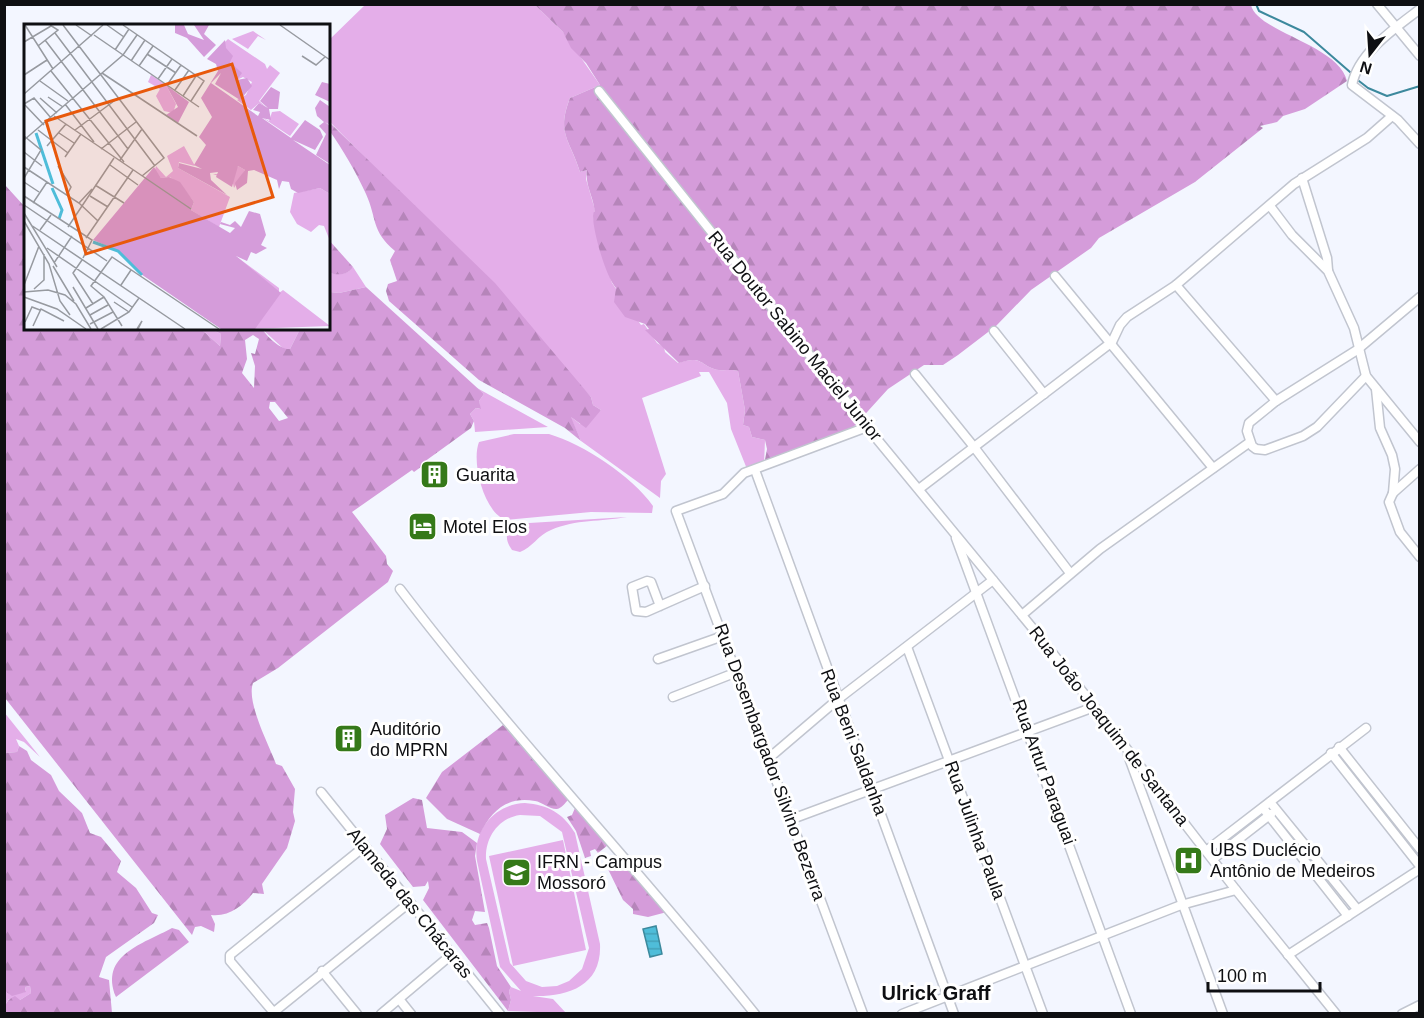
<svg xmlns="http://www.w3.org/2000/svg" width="1424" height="1018" font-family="Arial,sans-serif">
	<defs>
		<pattern id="forest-firs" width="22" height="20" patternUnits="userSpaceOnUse" patternTransform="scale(1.5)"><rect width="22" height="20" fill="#d59cda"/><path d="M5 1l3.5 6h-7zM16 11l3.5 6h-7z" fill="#b685ba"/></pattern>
		<pattern id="water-rules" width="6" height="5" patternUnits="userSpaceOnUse" patternTransform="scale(1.5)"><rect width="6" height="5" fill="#4fbdd9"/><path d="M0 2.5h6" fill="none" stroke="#44a1b9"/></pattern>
	</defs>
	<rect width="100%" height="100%" fill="#f3f6ff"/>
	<g fill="#e4aee9" fill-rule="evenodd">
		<path d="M365 5H535L563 32 600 85 570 98C556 133 570 140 580 172L587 170 586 179 595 210 593 217 601 251 612 283 641 325 644 324 657 343 664 347 665 352 678 363C704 354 700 367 719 370 725 371 731 369 738 371L745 410 743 425 749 427 752 437 765 440 764 464 747 469 731 429 727 403 709 372H699L701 376 642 398 666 474 661 481 660 498 581 441 570 416 580 424 601 410 593 405 591 397 402 195 329 121V40Z"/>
		<path d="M353 267 366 287 339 293 330 292 329 273C338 275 348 275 353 267Z"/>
		<path d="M201 329H211L221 334 220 346Z"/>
		<path d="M262 329H300L290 349 285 350Z"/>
		<path d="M477 388 548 427 475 432 474 421 470 414 476 408 480 409 479 401 484 394Z"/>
		<path d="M549 434C583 444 632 476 653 506L652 513 591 512 506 520C484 513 471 462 479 442L514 434Z"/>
		<path d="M627 517C601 522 576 519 551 530 538 535 532 548 520 552L512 550C505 540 505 533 513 524Z"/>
		<path d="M4 712 40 757 24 742 16 739 19 746 17 752 5 753Z"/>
		<path d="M525 803C548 805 563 813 575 833L600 944C602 986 568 997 533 996L553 999 566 1013 508 1011 511 1000 509 991 511 987 521 991 500 967 477 861C472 830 495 804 525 803ZM520 815 540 816 562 832 589 948 582 969 569 981 557 986 542 987 526 981 510 963 486 859C485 837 499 818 520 815Z"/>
		<path d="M563 840 586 950 513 966 489 856Z"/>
		<path d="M30 986 31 993 20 1000 9 999 5 1005V987L22 993 26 991 25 987Z"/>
	</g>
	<g fill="url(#forest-firs)" fill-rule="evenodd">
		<path d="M535 5H1251C1257 32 1339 45 1347 81L1305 109 1283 116 1277 122 1260 126 1263 128 1195 182 1099 238 1091 248 1031 290 996 326 958 355 943 365H924L888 389 848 433 764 465 767 449 765 440 752 437 749 427 743 425 745 410 738 371C731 369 725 371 719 370 700 367 704 354 679 363L645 330 649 329 645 324 625 317 614 302 616 288C606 277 593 232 593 216 594 207 596 216 594 207 592 194 585 184 587 170L580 172C570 139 556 134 570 98L600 85 586 63 571 48 563 32Z"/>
		<path d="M328 121 495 283 591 397 593 405 601 410 586 428 571 417 581 441 565 428 479 380 389 301 386 291 388 284 397 281 390 260 395 251C371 231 377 218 366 194 356 172 343 150 329 130Z"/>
		<path d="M5 185 25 207 26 328 201 329 220 346 221 334 211 329H262C267 336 280 350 290 349L300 329 328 328 329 283 330 292 339 293 366 287 484 394 479 401 481 409 476 408 470 414 474 421 471 428 424 462 425 464 414 472 412 470 352 512 386 556 387 564 393 571 388 582 278 668 253 683C246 702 269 745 276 764L282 766 295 789 293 812 295 821 287 848 262 884 264 894 253 893C243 906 229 917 211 915L215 924 214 932 201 926 195 927 192 935 5 698ZM253 335 259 339 255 354 251 353 255 366 254 388 242 373 247 359 245 340ZM270 402H275L288 418 279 421 269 408Z"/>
		<path d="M328 239 353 267C347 276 338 275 329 273Z"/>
		<path d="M503 725 568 800C565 803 562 808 557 809 551 810 542 802 535 801 507 796 491 811 480 834L447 819 426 798 442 772Z"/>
		<path d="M19 746 27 751 31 760 51 775 59 791 82 813 90 833 101 837 121 861 117 872 136 888 152 913 158 915 154 923 106 957 99 977 109 980 112 1013H5C4 1004 7 1000 15 996L20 1000 31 993 30 986 25 987 26 992 12 996 4 990 5 753 17 752Z"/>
		<path d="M413 798 422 800 427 828 462 832 477 843 475 856 485 912 475 911 472 920 475 925 487 923 489 928 497 966 511 987 509 991 511 1000 508 1011 423 900 429 888 428 881 425 886 413 887 380 844 387 829 385 815Z"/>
		<path d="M575 808 608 845 598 853 595 849 590 851 591 856 585 858 576 831 567 817 572 815Z"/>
		<path d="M613 858H618L667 912 648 917 633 914V909L623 900 607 867V863Z"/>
		<path d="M172 928 179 930 189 942 116 997C99 955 143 944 172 928Z"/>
	</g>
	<path fill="url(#water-rules)" stroke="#3c899d" stroke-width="1.5" d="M656 926 662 954 650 957 643 929Z"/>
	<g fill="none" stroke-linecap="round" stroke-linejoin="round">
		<g stroke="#3c899d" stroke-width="2">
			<path d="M1256 4 1259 11 1304 32 1350 72"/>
			<path d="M1359 81 1368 88 1387 96 1420 86"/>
		</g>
		<defs>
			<g id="street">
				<path d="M1377 4 1420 56"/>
				<path d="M1420 9C1395 28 1358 53 1352 85L1398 120 1420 144"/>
				<path d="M599 91 867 427 1044 642 1236 890 1336 1014"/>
				<path d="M1302 178 1327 258 1328 270"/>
				<path d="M1270 206 1292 235 1328 271 1354 328 1366 376 1420 442"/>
				<path d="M1055 276 1213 468"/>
				<path d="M1176 285 1276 401"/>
				<path d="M994 331 1044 394"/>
				<path d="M915 374 974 447 1070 573"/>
				<path d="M1366 376 1317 427 1303 436 1265 450 1256 449 1252 446 1247 431 1249 423 1276 401 1357 350 1420 297"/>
				<path d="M1376 389 1380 428 1392 455 1395 469 1393 493"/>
				<path d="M1420 469 1393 493 1389 502 1400 532 1420 557"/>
				<path d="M755 470 954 1014"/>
				<path d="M919 489 1112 342 1120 325 1127 317 1176 285 1294 184 1367 138 1392 116"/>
				<path d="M956 538 1131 1014"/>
				<path d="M400 589C512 736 640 870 755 1014"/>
				<path d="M660 606 651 582 647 581 632 587 636 611 646 612 705 586"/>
				<path d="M1022 615 1100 549 1250 442"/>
				<path d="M907 647 1043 1014"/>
				<path d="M658 659 723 636"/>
				<path d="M673 697 737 672"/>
				<path d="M1339 747 1420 849"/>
				<path d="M1331 753 1420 866"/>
				<path d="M1128 755 1223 1014"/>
				<path d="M769 758 837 700 993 580"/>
				<path d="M321 792 500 1014"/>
				<path d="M1270 802 1357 909"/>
				<path d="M1263 808 1348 916"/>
				<path d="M792 819 1094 707"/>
				<path d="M1206 851 1366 728"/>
				<path d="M1213 859 1271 814"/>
				<path d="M1288 955 1420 869"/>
				<path d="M322 971 357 1014"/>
				<path d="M399 999 411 1014"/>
				<path d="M274 1012 409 903"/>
				<path d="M275 1014 230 961V955L365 846"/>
				<path d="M381 1014 451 955"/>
				<path d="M863 1014 676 511 723 494 744 473 867 427"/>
				<path d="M902 1014 1181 905 1236 890"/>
				<path d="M1402 1014 1420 1005"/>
			</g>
		</defs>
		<use href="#street" stroke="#c1c5cf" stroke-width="11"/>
		<use href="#street" stroke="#fff" stroke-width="8"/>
	</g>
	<defs>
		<symbol id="building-square" viewBox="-11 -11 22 22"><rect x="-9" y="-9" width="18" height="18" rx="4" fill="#357919" stroke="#fff"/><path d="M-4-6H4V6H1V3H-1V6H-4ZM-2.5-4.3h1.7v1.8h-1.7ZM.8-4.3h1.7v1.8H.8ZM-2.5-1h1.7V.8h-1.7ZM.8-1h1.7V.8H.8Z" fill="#fff"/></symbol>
		<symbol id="hotel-square" viewBox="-11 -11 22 22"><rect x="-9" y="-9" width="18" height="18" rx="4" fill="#357919" stroke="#fff"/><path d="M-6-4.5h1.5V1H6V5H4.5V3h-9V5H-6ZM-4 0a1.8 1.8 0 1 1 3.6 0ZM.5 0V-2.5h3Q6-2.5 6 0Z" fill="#fff"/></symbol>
		<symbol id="hospital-square" viewBox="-11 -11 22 22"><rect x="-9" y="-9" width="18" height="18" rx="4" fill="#357919" stroke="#fff"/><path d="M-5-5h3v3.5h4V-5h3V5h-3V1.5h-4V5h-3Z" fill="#fff"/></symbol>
		<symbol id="university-square" viewBox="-11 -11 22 22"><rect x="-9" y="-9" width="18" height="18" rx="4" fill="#357919" stroke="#fff"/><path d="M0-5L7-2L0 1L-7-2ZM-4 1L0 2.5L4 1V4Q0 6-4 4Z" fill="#fff"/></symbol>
	</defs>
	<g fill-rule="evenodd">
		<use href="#building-square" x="418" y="458" width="33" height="33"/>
		<use href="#hotel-square" x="406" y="510" width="33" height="33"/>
		<use href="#building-square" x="332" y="722" width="33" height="33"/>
		<use href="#hospital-square" x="1172" y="844" width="33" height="33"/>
		<use href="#university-square" x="500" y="856" width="33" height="33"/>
	</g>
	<g text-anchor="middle" stroke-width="6" stroke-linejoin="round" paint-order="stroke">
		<g font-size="18" fill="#0e0f12" stroke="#fff">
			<text transform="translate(795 336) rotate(51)" y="6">Rua Doutor Sabino Maciel Junior</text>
			<text transform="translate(1109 726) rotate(52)" y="6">Rua João Joaquim de Santana</text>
			<text transform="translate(854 742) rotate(69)" y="6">Rua Beni Saldanha</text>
			<text transform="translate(770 762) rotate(70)" y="6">Rua Desembargador Silvino Bezerra</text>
			<text transform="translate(1044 772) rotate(70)" y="6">Rua Artur Paraguai</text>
			<text transform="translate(975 830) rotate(70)" y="6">Rua Julinha Paula</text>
			<text transform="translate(410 903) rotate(51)" y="6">Alameda das Chácaras</text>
		</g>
		<g font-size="18" fill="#0e0f12" stroke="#fff" text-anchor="start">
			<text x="456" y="481">Guarita</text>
			<text x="443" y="533">Motel Elos</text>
			<text x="370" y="735">Auditório<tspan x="370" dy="21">do MPRN</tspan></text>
			<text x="1210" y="856">UBS Duclécio<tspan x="1210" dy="21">Antônio de Medeiros</tspan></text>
			<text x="537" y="868">IFRN - Campus<tspan x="537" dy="21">Mossoró</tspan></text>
		</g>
		<g font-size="20" font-weight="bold" fill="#0e0f12" stroke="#fff">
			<text x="936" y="1000">Ulrick Graff</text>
		</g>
	</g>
	<g transform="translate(24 24)">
		<rect width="306" height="306" fill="#f3f6ff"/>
		<path d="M229 7 242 16 234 12 224 25 208 15ZM204 15 241 40 243 45 246 41 256 49 235 77 242 83 235 79 227 86 213 76 222 71 228 58 219 53 213 56 216 48 205 37 200 19ZM127 51 142 61 152 80 149 89 140 87 132 72 136 65 124 58ZM256 87 275 100 266 112 236 92 245 97 248 88ZM160 122 171 142 155 138 154 144 206 173 195 203 167 186 170 178 157 161 146 153 137 154 131 146 132 142 142 153 149 147 143 132ZM197 139 203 144 200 150 207 147 208 151 214 142 221 146 210 164 207 151 205 156 189 150H198ZM296 164 306 170V217L300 202 295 201 287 208 273 200 266 188 270 169ZM213 233 255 264V269L259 266 306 302 220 305Z" fill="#e4aee9"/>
		<path d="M138 1H160L164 10 180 16 170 1H185L180 10 192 21 180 33 163 14 151 9V1ZM201 16 202 24 209 32 206 38 218 49 213 56 223 54 228 62 216 76 191 60 197 49 187 59 234 92 236 88 229 86 235 79 244 84 236 77 247 63 256 68 254 85H245L247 96 238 94 267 114 281 96 296 106 299 113 291 126 269 116 306 141V170L296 164 274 169 267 165 265 158 258 157 255 165 253 156 230 146 224 147 223 159 213 166 211 159 221 146 214 142 208 163 192 153 194 148 186 149 187 156 203 171 154 144 155 139 178 145 170 141 182 121 175 113 188 93 177 74 194 47 192 40 183 35ZM298 58 306 60V78L291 71ZM142 61 165 78 154 99 142 91 154 83ZM296 76 306 83V101L301 98 306 102V140L292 131 302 110 295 102 300 98 293 92 291 84ZM130 143 137 154 145 153 156 158 170 178 167 186 206 209 211 204 196 200 197 198 206 201 211 197 217 203 225 187 236 190 242 211 237 221 243 224 232 230 227 228 223 237 212 232 257 269 231 305H197L114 248 95 227 69 216Z" fill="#d59cda"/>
		<path fill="none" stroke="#4fbdd9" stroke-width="3" d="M12 109 29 160M28 164 38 186 35 195M69 218 94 227 118 251"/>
		<path fill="none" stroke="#979aa0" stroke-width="1.5" d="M1 1 29 45M39 1 140 134 118 152M52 1 68 12M83 1 100 13M99 1 180 57 167 77M256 1 306 36M31 9 131 142M70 11 175 83M21 16 104 125M0 18 27 2M14 22 34 6 26 1M91 26 105 5M123 30 152 49M278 32 292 41 301 33M107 37 121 16M115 42 129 22M27 47 100 138M78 49 173 112M0 51 23 36M134 55 148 35M16 57 44 77M143 61 157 41M151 66 165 46M0 70 79 1M159 72 172 52M24 73 39 83M16 74 33 89M0 80 10 74 27 94M0 80 20 101M41 80 70 118M30 92 167 185M14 106 44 129M51 106 94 74M35 109 50 119M0 112 17 126 0 154M0 116 99 31 113 11M23 122 42 100M77 125 112 98M0 128 18 142M41 133 57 110M96 136 118 105M86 141 114 161M34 142 47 163 43 171M0 143 55 179 74 197M0 158 15 168M71 161 100 179M0 172 68 216 59 234M66 172 84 183M9 179 23 158M55 179 68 165M0 181 83 237M0 189 33 243M0 197 25 240 36 277 46 291M7 201 161 305M44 203 90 134M16 206 27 191M62 214 109 146M23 224 108 283M58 236 49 249 69 280M30 239 48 212M29 242 50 277M0 261 15 222M97 261 107 246M49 263 74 305M10 265 20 256V230M0 268 24 266 41 271 52 280 67 305M0 273 33 285 62 305M90 278 105 288M62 284 80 273M66 291 84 281M1 298 8 283 16 286M66 300 89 288M9 302 17 285 40 297M98 302 80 273 67 262 88 233 195 305M77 305 105 288 115 274M113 305 118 297 114 305"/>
		<path fill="#e8590c" fill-opacity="0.15" stroke="#e8590c" stroke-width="3" d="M208 40 249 173 62 230 22 97Z"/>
		<rect width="306" height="306" fill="none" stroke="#0e0f12" stroke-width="3"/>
	</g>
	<rect width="1424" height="1018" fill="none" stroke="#0e0f12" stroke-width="12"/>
	<g transform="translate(1370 54) rotate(197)" stroke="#ffffff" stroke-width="4.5" paint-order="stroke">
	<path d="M0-4.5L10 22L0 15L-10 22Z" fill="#0e0f12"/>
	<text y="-9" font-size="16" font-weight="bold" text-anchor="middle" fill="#0e0f12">N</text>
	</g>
	<path d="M1208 982v9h112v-9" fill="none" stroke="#0e0f12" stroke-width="3"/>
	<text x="1217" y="982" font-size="18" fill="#0e0f12" stroke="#ffffff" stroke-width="4.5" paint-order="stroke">100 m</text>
</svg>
